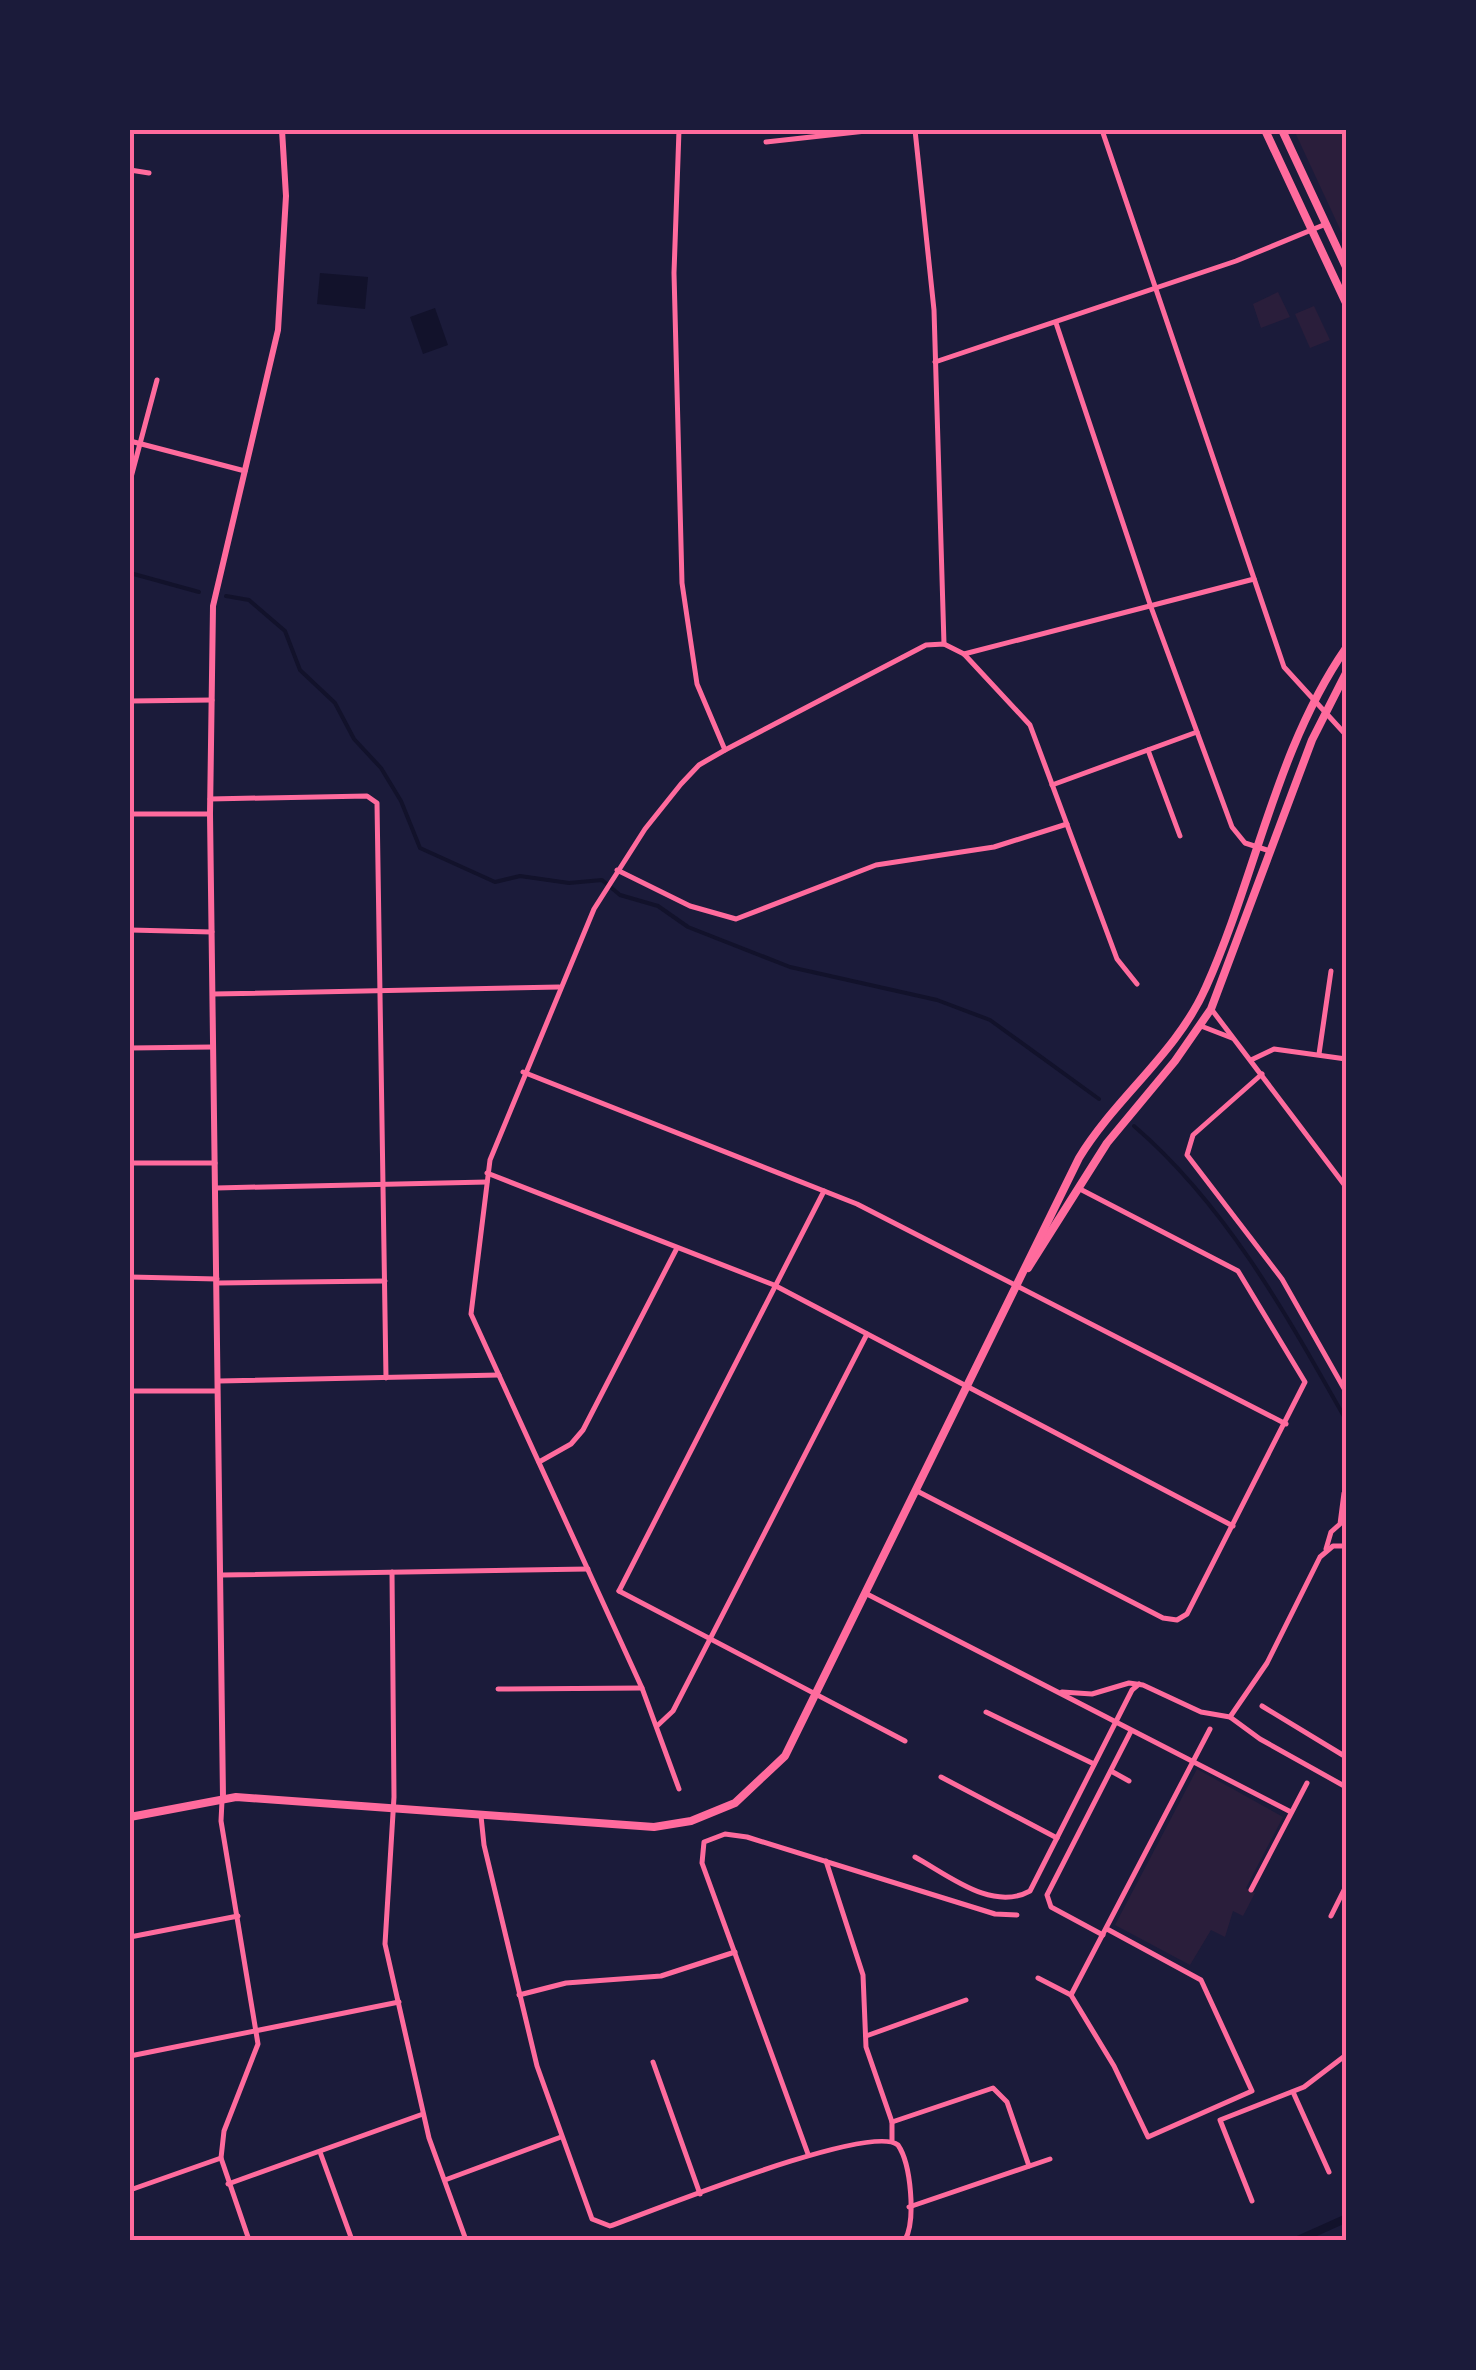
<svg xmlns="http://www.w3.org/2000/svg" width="1476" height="2370" font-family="Mulish,sans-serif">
	<rect width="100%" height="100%" fill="#1b1b3a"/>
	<g fill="#2a1e3b">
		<path d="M1294 130H1346V242Z"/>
		<path d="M1278 292 1290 317 1261 328 1253 304Z"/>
		<path d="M1314 306 1330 340 1310 348 1295 314Z"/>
		<path d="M1197 1769 1283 1817 1246 1888 1255 1893 1243 1916 1233 1911 1225 1937 1211 1930 1190 1965 1115 1925Z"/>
	</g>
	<g fill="#12122b">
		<path d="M320 273 368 277 365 309 317 304Z"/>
		<path d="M435 308 448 345 423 354 410 317Z"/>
		<path d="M1346 2214V2223L1308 2240H1288Z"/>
	</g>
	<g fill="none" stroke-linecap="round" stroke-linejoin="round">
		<g stroke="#12122b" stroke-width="4">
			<path d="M130 573 199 592"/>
			<path d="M226 596 249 600 285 631 300 670 335 703 354 739 381 768 401 801 420 848 495 882 520 876 569 883 602 880 620 895 658 906 688 927 790 967 937 1000 990 1020 1099 1099"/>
			<path d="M1134 1126C1226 1205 1288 1317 1346 1420"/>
		</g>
		<g stroke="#ff6b9d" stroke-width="5">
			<path d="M679 130 674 273 682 583 697 684 725 750"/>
			<path d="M915 130 934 310 944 644"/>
			<path d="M1102 130 1284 667 1346 735"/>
			<path d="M766 142 875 130"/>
			<path d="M130 170 149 173"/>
			<path d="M1056 323 1151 607 1232 827 1245 843 1270 851"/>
			<path d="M935 362 1236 261 1326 224"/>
			<path d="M130 441 245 471"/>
			<path d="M130 481 157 380"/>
			<path d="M964 654 1254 579"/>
			<path d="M130 701 212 700"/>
			<path d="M1148 750 1180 836"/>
			<path d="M1052 785 1197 732"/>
			<path d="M210 799 367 796 377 803 386 1378"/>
			<path d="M130 814H210"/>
			<path d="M617 870 690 906 736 919 876 865 994 847 1067 824"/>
			<path d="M130 930 212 932"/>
			<path d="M213 994 559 987"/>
			<path d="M1212 1010 1346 1187"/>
			<path d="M1201 1026 1232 1038"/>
			<path d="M130 1048 212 1047"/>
			<path d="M1319 1054 1331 971"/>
			<path d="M1251 1060 1274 1049 1346 1059"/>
			<path d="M523 1072 857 1204 1286 1424"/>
			<path d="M1262 1074 1193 1135 1187 1155 1282 1279 1346 1392"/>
			<path d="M130 1163H215"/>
			<path d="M487 1173 774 1285 1233 1526"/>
			<path d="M216 1188 487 1182"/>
			<path d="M130 1277 217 1279"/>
			<path d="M218 1283 385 1281"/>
			<path d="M219 1381 499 1375"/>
			<path d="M130 1391H217"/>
			<path d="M539 1462 571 1444 583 1430 677 1248"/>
			<path d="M917 1491 1163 1618 1177 1620 1187 1614 1305 1382 1238 1271 1078 1188"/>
			<path d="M1326 1549 1331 1532 1340 1524 1344 1493"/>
			<path d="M392 1572 394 1797 385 1944 429 2138 466 2240"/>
			<path d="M222 1575 588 1569"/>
			<path d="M619 1591 824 1191"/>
			<path d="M619 1591 905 1741"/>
			<path d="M865 1593 1291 1812"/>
			<path d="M498 1689 642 1688"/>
			<path d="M1062 1692 1092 1694 1129 1683 1143 1685 1201 1712 1230 1717 1267 1663 1320 1557 1333 1546H1346"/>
			<path d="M1262 1706 1346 1757"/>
			<path d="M986 1712 1094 1764"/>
			<path d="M1230 1717 1260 1739 1346 1787"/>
			<path d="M657 1726 673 1711 867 1334"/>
			<path d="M1111 1771 1129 1781"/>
			<path d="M941 1777 1057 1838"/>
			<path d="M679 1789 642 1688 471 1314 490 1160 594 909 645 829 681 784 699 765 725 750 926 645 944 644 964 654 1030 725 1117 959 1137 984"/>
			<path d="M222 1801 221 1821 258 2044 224 2131 221 2158 249 2240"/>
			<path d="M481 1816 484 1845 537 2066 592 2219 610 2226C653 2211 870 2122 898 2145 911 2164 916 2220 905 2240"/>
			<path d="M915 1857C948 1875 992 1912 1030 1891L1132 1690 1139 1684"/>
			<path d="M1346 1857V1863"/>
			<path d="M826 1861 863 1975 866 2047 892 2122V2140"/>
			<path d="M1251 1890 1307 1783"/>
			<path d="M1331 1916 1346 1886"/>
			<path d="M1103 1935 1051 1907 1047 1895 1131 1731"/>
			<path d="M130 1937 238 1916"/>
			<path d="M1038 1978 1071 1995 1210 1729"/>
			<path d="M519 1995 566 1983 661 1976 735 1952"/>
			<path d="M1071 1995 1114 2066 1148 2137 1252 2091 1201 1980 1107 1929"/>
			<path d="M866 2036 966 2000"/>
			<path d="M130 2056 399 2002"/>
			<path d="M653 2062 700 2194"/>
			<path d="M1293 2092 1329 2172"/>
			<path d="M892 2122 993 2088 1007 2102 1029 2166"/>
			<path d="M320 2152 352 2240"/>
			<path d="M808 2154 702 1863 704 1842 725 1834 747 1837 995 1914 1017 1915"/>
			<path d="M445 2180 561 2137"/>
			<path d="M228 2184 423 2114"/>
			<path d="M130 2190 221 2158"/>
			<path d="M1252 2201 1220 2120 1304 2087 1346 2055"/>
			<path d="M909 2207 1050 2159"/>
		</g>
		<path stroke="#ff6b9d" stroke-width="6" d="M223 1798 210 814 213 606 278 330 286 196 282 130"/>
		<g stroke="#ff6b9d" stroke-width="8">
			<path d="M1265 130 1346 303"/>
			<path d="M1282 130 1346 267"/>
			<path d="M1028 1268 1107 1143 1175 1061 1211 1009 1312 740 1346 673"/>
			<path d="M130 1817 236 1797 654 1827 691 1821 735 1803 785 1756 1079 1158C1116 1097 1177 1053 1206 987 1256 876 1276 749 1346 648"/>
		</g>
	</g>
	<rect width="1476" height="2370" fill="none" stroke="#1b1b3a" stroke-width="265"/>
	<rect x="132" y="132" width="1212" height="2106" fill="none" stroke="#ff6b9d" stroke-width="4"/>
</svg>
